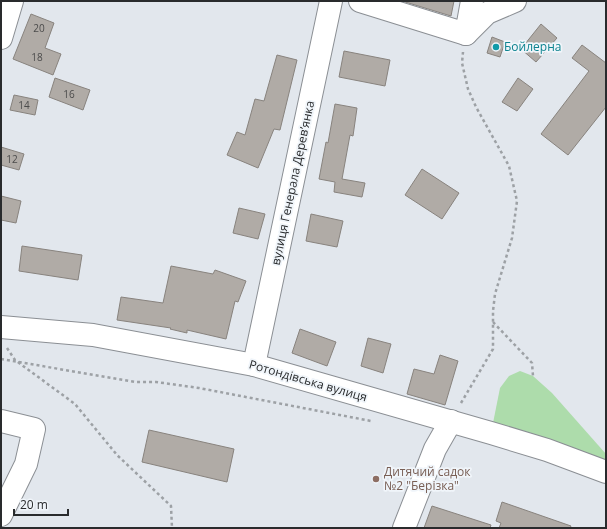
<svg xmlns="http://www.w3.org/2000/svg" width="607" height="529" font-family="'Open Sans',sans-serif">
	<rect width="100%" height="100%" fill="#e2e7ed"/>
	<path fill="#addcab" d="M520 371 533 376 552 393 606 454V472L491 433 500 388 509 376Z"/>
	<g fill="#b0aba6" stroke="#88837e">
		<path d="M402 1H454L451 16Z"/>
		<path d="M31 14 54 23 45 48 61 54 53 75 13 59Z"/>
		<path d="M541 24 557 38 536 62 521 49Z"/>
		<path d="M492 37 505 42 500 57 487 53Z"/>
		<path d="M582 45 606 63V107L568 155 541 134 589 71 572 58Z"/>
		<path d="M344 51 390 60 385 86 339 77Z"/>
		<path d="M277 55 297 60 280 130 274 129 258 168 227 155 237 132 245 135 255 99 264 101Z"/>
		<path d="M55 78 90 90 83 110 49 97Z"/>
		<path d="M518 78 533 89 517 111 502 102Z"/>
		<path d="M14 95 38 100 35 115 10 110Z"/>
		<path d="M335 104 357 108 353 136 350 135 342 179 365 183 362 197 334 192 335 182 319 179 326 142 328 143Z"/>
		<path d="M1 147 24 154 19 170 1 165Z"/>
		<path d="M422 169 459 193 442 219 405 195Z"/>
		<path d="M1 196 21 201 16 223 1 220Z"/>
		<path d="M239 208 265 214 258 239 233 233Z"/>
		<path d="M311 214 343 221 337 247 306 241Z"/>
		<path d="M22 246 82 255 78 280 19 271Z"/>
		<path d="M171 266 213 274 215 270 246 281 238 302 235 301 226 339 187 330V333L170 329 171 328 117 320 121 297 163 303Z"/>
		<path d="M300 329 336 342 327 366 292 353Z"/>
		<path d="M368 338 391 344 383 373 361 366Z"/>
		<path d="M440 355 458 361 445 405 407 394 414 369 434 374Z"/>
		<path d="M149 430 234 449 227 482 142 462Z"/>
		<path d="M502 502 571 526 570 528H499L501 523 496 521Z"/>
		<path d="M432 506 491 525 490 528H424Z"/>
	</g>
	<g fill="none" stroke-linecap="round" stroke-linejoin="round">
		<defs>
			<g id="minor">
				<path d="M360 1 466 34 472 1"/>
				<path d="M466 34 487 13 515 1"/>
				<path d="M1 38 12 1"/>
				<path d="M1 327 93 335 254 365 491 433 547 450 606 472"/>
				<path d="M254 365 331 1"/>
				<path d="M1 421 34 429 26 464 1 515"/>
				<path d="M404 528 435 449 451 421"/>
			</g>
		</defs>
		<use href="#minor" stroke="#8b8f94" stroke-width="24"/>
		<g stroke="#9da1a5" stroke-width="2.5" stroke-dasharray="3 3" stroke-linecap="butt">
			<path d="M493 322 532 363 533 376"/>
			<path d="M7 348 15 360 75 404 117 455 171 506 172 528"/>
			<path d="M1 359 135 382H156L199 388 371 421"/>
			<path d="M461 403 493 349V311L495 294 512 238 517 201 509 166 476 107 468 89 462 63 463 52"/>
		</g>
		<use href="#minor" stroke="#fff" stroke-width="22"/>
	</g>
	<circle fill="#0f9aa8" stroke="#f0f5fa" stroke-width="1.5" cx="496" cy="47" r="4"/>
	<circle fill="#8d6e63" stroke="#f0f5fa" stroke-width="1.5" cx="376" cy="479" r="4"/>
	<g text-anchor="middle" stroke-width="3.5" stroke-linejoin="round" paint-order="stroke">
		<g font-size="10" fill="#4b4b4b">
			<text x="39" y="32">20</text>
			<text x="37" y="61">18</text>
			<text x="69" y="98">16</text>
			<text x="24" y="109">14</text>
			<text x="12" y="163">12</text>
		</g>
		<g font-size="12" fill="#0d838f" stroke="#f0f5fa" text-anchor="start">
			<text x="504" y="51">Бойлерна</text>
		</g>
		<g font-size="12" fill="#292b2d" stroke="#f0f5fa">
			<text transform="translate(293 183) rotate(-78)" y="4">вулиця Генерала Деревʼянка</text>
			<text transform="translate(308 381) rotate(16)" y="4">Ротондівська вулиця</text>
		</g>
		<g font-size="12" fill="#785e54" stroke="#f0f5fa" text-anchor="start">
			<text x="384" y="476">Дитячий садок<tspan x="384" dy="14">№2 "Берізка"</tspan></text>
		</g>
	</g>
	<rect width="607" height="529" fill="none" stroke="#292b2d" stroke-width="4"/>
	<path d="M14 509v6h54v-6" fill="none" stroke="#292b2d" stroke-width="2"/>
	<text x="20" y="509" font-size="12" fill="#292b2d" stroke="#f0f5fa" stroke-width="3" paint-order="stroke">20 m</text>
</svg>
